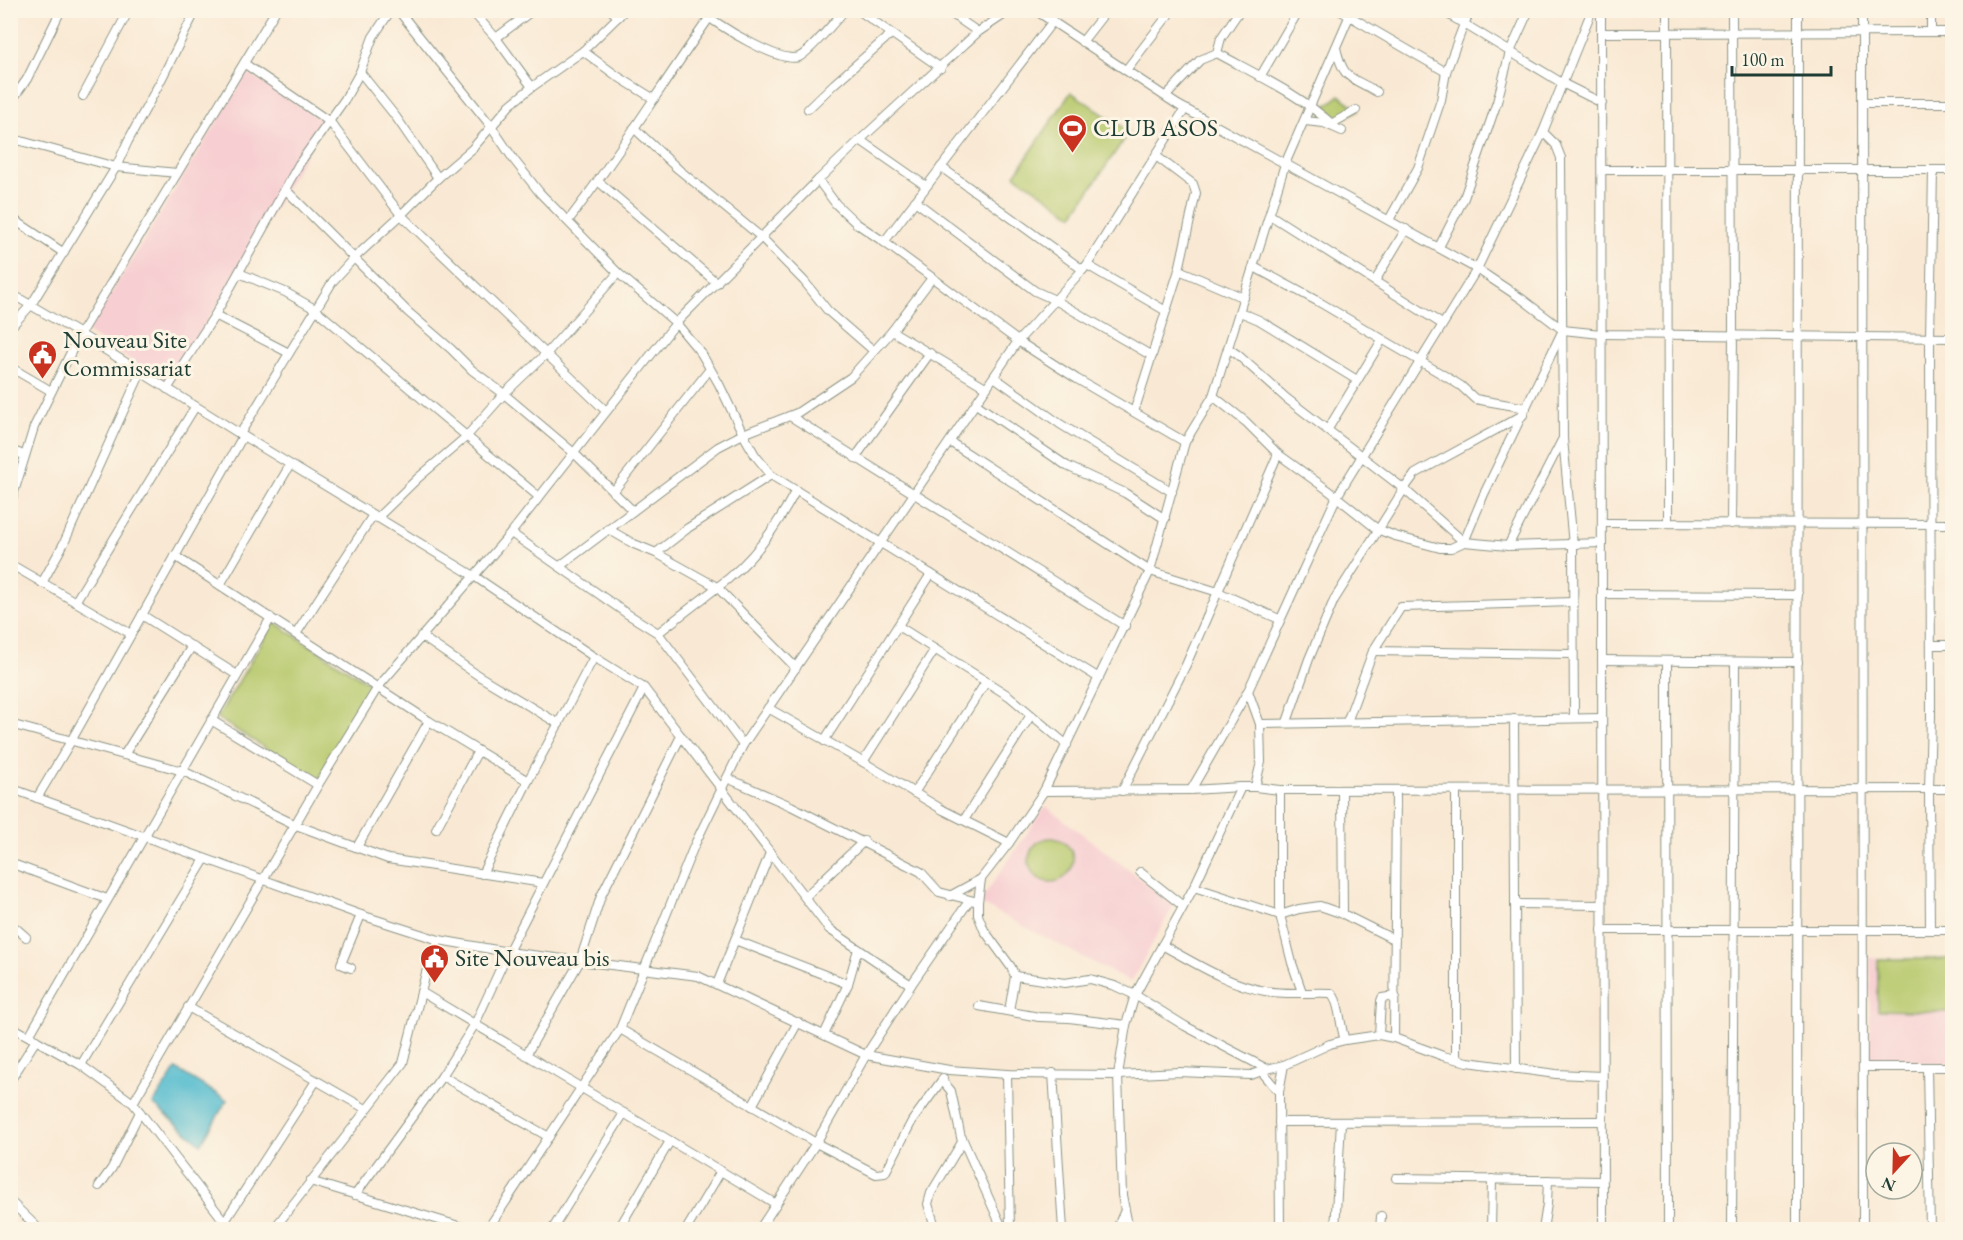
<svg xmlns="http://www.w3.org/2000/svg" width="1963" height="1240" font-family="'EB Garamond',serif">
	<rect width="100%" height="100%" fill="#fcf5e5"/>
	<filter id="ink" filterUnits="userSpaceOnUse"><feTurbulence type="fractalNoise" baseFrequency=".0167" numOctaves="2"/><feDisplacementMap in="SourceGraphic" scale="12" xChannelSelector="R" yChannelSelector="G"/><feConvolveMatrix kernelMatrix="1 2 1 2 8 2 1 2 1" color-interpolation-filters="sRGB"/></filter>
	<filter id="wash" filterUnits="userSpaceOnUse"><feTurbulence type="fractalNoise" baseFrequency=".008" numOctaves="4" result="noise"/><feDisplacementMap in="SourceGraphic" scale="24" xChannelSelector="R" yChannelSelector="G"/><feGaussianBlur stdDeviation="1.35" result="paint"/><feColorMatrix in="noise" values="0 0 0 0 0 0 0 0 0 0 0 0 0 0 0 0 0 1.4 0 .05"/><feComposite in="paint" operator="in"/></filter>
	<g filter="url(#wash)">
		<rect width="100%" height="100%" fill="#f9e9d4"/>
		<g fill="#f7cfd2">
			<path d="M247 73 325 122 170 385 87 332Z"/>
			<path d="M1046 806 1174 905 1131 982 979 903Z"/>
			<path d="M1870 958H1952V1063L1870 1062Z"/>
		</g>
		<g fill="#b7c96d" stroke="#6b8350" stroke-width="1.5">
			<path d="M1071 92 1129 132 1073 215 1015 175Z"/>
			<path d="M1340 95 1358 110 1333 125 1321 110Z"/>
			<path d="M274 622 373 686 318 781 217 718Z"/>
			<circle cx="1051" cy="860" r="22"/>
			<path d="M1878 959H1952V1012L1878 1010Z"/>
		</g>
		<path fill="#50bace" stroke="#387c81" stroke-width="1.5" d="M176 1069 227 1100 201 1144 153 1104Z"/>
	</g>
	<g filter="url(#ink)">
		<g fill="none" stroke-linecap="round" stroke-linejoin="round">
			<defs>
				<g id="minor">
					<path d="M398 10 491 126 514 160 540 193 618 273 676 323 701 353 719 384 743 434 755 455 771 475 1099 678"/>
					<path d="M471 10 496 38 532 87"/>
					<path d="M611 10 618 17"/>
					<path d="M700 10C715 24 780 64 799 57 810 52 835 21 845 10"/>
					<path d="M858 10 941 68"/>
					<path d="M946 10 978 32"/>
					<path d="M1035 10 1178 105 1477 269 1522 299 1563 330 1601 334 1952 338"/>
					<path d="M1339 10 1446 72"/>
					<path d="M1441 10 1562 83 1602 103"/>
					<path d="M1601 10 1603 1230"/>
					<path d="M1667 10 1668 523"/>
					<path d="M1862 10 1863 1230"/>
					<path d="M1931 10V32"/>
					<path d="M1601 33 1952 32"/>
					<path d="M496 38 533 10"/>
					<path d="M1082 42 1107 10"/>
					<path d="M1336 48C1344 82 1351 76 1377 92"/>
					<path d="M583 51 617 76 654 99"/>
					<path d="M1217 53C1257 75 1301 95 1334 126"/>
					<path d="M245 64 330 122 401 215 606 411"/>
					<path d="M1126 70 1172 10"/>
					<path d="M360 72 396 117 438 178"/>
					<path d="M1260 77 1299 10"/>
					<path d="M83 96 129 10"/>
					<path d="M1166 96 1200 60 1217 53 1221 38 1240 10"/>
					<path d="M10 103 27 79 61 10"/>
					<path d="M1863 103H1952"/>
					<path d="M808 109 834 84 891 34"/>
					<path d="M1305 121 1324 123 1342 131"/>
					<path d="M1331 124 1356 110"/>
					<path d="M634 128 678 169 761 237 804 281 828 311 874 351"/>
					<path d="M1543 132 1556 145 1561 158 1563 439 1573 545 1574 718"/>
					<path d="M10 138 116 167 177 173"/>
					<path d="M860 140 926 186"/>
					<path d="M941 167 1083 270"/>
					<path d="M1602 170H1952"/>
					<path d="M818 180 836 204 856 223 884 242 1018 341 1077 379 1185 442"/>
					<path d="M599 182 717 283"/>
					<path d="M285 189 408 312 451 349 472 370 504 394 574 453 633 511"/>
					<path d="M915 201 1035 291 1055 300 1152 356"/>
					<path d="M1270 215 1442 324"/>
					<path d="M10 217 64 253"/>
					<path d="M1389 220 1418 168 1441 100 1446 72 1464 24 1471 10"/>
					<path d="M568 221C621 153 665 79 715 10"/>
					<path d="M884 242 1053 21"/>
					<path d="M1439 247 1464 198 1497 102 1510 52 1529 10"/>
					<path d="M1087 265 1166 311"/>
					<path d="M1254 267 1319 302 1440 373 1461 386 1475 399 1526 408"/>
					<path d="M1179 270 1244 298"/>
					<path d="M239 273 285 292 315 309 539 497"/>
					<path d="M1375 281 1406 229"/>
					<path d="M10 293 80 334 240 434 474 576 594 657 644 688 829 929 911 985"/>
					<path d="M1240 312 1259 320 1357 380"/>
					<path d="M215 315 289 353"/>
					<path d="M10 328 31 305 116 167 128 141 159 84 196 10"/>
					<path d="M892 331 987 388"/>
					<path d="M1229 349 1238 355 1286 398 1404 489 1464 542 1508 546 1602 543"/>
					<path d="M10 367 51 391"/>
					<path d="M994 377 1060 424 1172 492"/>
					<path d="M167 389 215 315 299 164 345 99 360 72 373 37 391 10"/>
					<path d="M1213 396 1246 422 1278 454 1328 490 1377 529 1395 536 1440 548H1451L1464 542 1484 494 1561 334"/>
					<path d="M976 404 1067 466 1125 493 1165 519"/>
					<path d="M1134 412 1179 270 1196 193 1193 184 1156 156"/>
					<path d="M790 416 1125 626"/>
					<path d="M1328 429 1382 340"/>
					<path d="M240 434 333 281 353 259 401 215 438 178 472 149 510 105 532 87 583 51 625 10"/>
					<path d="M950 442 1150 571 1218 592 1279 619"/>
					<path d="M10 450 24 455"/>
					<path d="M855 458 930 353"/>
					<path d="M613 492 710 369"/>
					<path d="M10 505 34 427 80 334 276 10"/>
					<path d="M377 518 418 478 466 437 504 394 546 354 618 273"/>
					<path d="M1602 523 1952 524"/>
					<path d="M1731 524 1733 335 1732 10"/>
					<path d="M608 529 634 544 656 553 717 587 796 668"/>
					<path d="M511 533 626 613 658 633 743 745"/>
					<path d="M1508 546 1562 440"/>
					<path d="M656 553 688 528 771 475"/>
					<path d="M175 556 429 721 528 781"/>
					<path d="M10 564 131 634"/>
					<path d="M560 566 718 447 743 434 797 413 851 377 892 331 932 278"/>
					<path d="M42 583 64 543 141 372"/>
					<path d="M220 585 290 465"/>
					<path d="M1602 594 1798 595"/>
					<path d="M75 602 195 407"/>
					<path d="M142 615 237 675"/>
					<path d="M898 626 1009 696 1067 745"/>
					<path d="M658 633C681 615 705 597 728 579 757 555 779 523 796 490"/>
					<path d="M296 634 373 515"/>
					<path d="M421 636 479 676 559 724"/>
					<path d="M1931 645H1952"/>
					<path d="M1373 651 1573 654"/>
					<path d="M1602 660 1798 662"/>
					<path d="M1667 661 1668 1230"/>
					<path d="M1248 691 1260 724 1261 762 1255 787"/>
					<path d="M768 708 863 762 943 810 1009 843"/>
					<path d="M1514 719 1516 1069"/>
					<path d="M211 720 318 785"/>
					<path d="M1287 722 1309 659 1334 600 1404 489 1415 474 1422 470 1523 415"/>
					<path d="M1347 722 1373 651 1401 607 1573 602"/>
					<path d="M10 724 183 771 296 825 388 859 543 883"/>
					<path d="M1260 724 1602 718"/>
					<path d="M824 741 931 574"/>
					<path d="M124 755 192 646"/>
					<path d="M863 762 935 649"/>
					<path d="M727 778 791 806 921 872 939 892 978 902 981 879 1009 843 1044 791 1150 571 1185 442 1213 396 1285 164 1352 10"/>
					<path d="M10 788 361 915 439 940 508 952 698 976 866 1055 949 1070 1007 1074 1118 1075 1179 1072 1251 1075 1267 1069 1284 1065 1330 1044 1345 1040 1379 1035 1394 1038 1443 1056 1468 1062 1556 1074 1602 1076"/>
					<path d="M1191 790 1248 691 1336 498 1477 269 1543 132 1592 10"/>
					<path d="M1280 790V915L1292 963 1302 992"/>
					<path d="M1342 790 1343 914"/>
					<path d="M1456 790V1059"/>
					<path d="M1044 791 1191 790 1241 787"/>
					<path d="M1122 791 1186 665 1278 454"/>
					<path d="M914 793 986 682"/>
					<path d="M37 798 71 741 243 436"/>
					<path d="M964 820 1031 715"/>
					<path d="M436 829 478 751"/>
					<path d="M357 847 429 721"/>
					<path d="M10 863 107 899"/>
					<path d="M1140 872 1183 906"/>
					<path d="M482 874 528 781 594 657"/>
					<path d="M1194 887 1280 915 1299 909 1320 906 1343 914 1395 940"/>
					<path d="M950 896 981 879"/>
					<path d="M805 897 864 841"/>
					<path d="M978 902V915L984 930 1011 967 1015 976 1009 1011"/>
					<path d="M1515 904 1602 905"/>
					<path d="M10 923 26 937"/>
					<path d="M1602 930H1952"/>
					<path d="M1930 930 1929 790 1931 716 1930 338 1933 170"/>
					<path d="M735 940 848 984"/>
					<path d="M1162 945C1195 963 1227 984 1265 991 1286 995 1310 992 1331 993 1340 1000 1340 1028 1345 1040"/>
					<path d="M351 968 341 964 361 915"/>
					<path d="M1015 976 1065 983 1090 979 1115 986 1135 995 1185 1026 1267 1069"/>
					<path d="M717 984 770 853"/>
					<path d="M421 992 776 1204"/>
					<path d="M979 1006 1039 1017 1069 1018 1126 1025"/>
					<path d="M188 1007 366 1109"/>
					<path d="M10 1026 81 1065 133 1103 231 1230"/>
					<path d="M620 1029 816 1143 876 1174 885 1173 912 1121 942 1080"/>
					<path d="M824 1035 848 984 858 949"/>
					<path d="M1379 1035 1381 1001 1382 998 1395 996"/>
					<path d="M29 1036 269 621 270 617"/>
					<path d="M1394 1038 1396 790"/>
					<path d="M526 1055 580 961 601 896 681 736"/>
					<path d="M81 1065 205 859"/>
					<path d="M1863 1067H1952"/>
					<path d="M1927 1067 1930 1230"/>
					<path d="M1262 1072 1279 1092"/>
					<path d="M1053 1073 1063 1230"/>
					<path d="M1007 1074 1010 1230"/>
					<path d="M442 1076 549 1137"/>
					<path d="M10 1081 36 1040"/>
					<path d="M133 1103 318 785 378 687 511 533 676 323 818 180 860 140 978 32 1011 10"/>
					<path d="M752 1106 798 1022"/>
					<path d="M1279 1122 1602 1121"/>
					<path d="M962 1138 1003 1230"/>
					<path d="M1396 1178 1602 1181"/>
					<path d="M310 1181 472 1230"/>
					<path d="M99 1186 112 1168 140 1112"/>
					<path d="M355 1195 442 1076 475 1024 508 952 644 688"/>
					<path d="M10 1201 40 1230"/>
					<path d="M225 1221 316 1081"/>
					<path d="M273 1230 403 1063 428 965 439 940"/>
					<path d="M487 1230 620 1029 694 846 743 745 1018 341 1087 265 1185 109"/>
					<path d="M552 1230 624 1113"/>
					<path d="M618 1230 670 1141"/>
					<path d="M686 1230 721 1171"/>
					<path d="M759 1230 816 1143 866 1055 911 985 969 901"/>
					<path d="M936 1230 928 1204 931 1193 962 1142 951 1091 942 1080 943 1078"/>
					<path d="M1114 1230 1118 1226 1125 1210"/>
					<path d="M1129 1230 1122 1195 1118 1075 1126 1025 1135 995 1194 887 1241 787H1255L1280 790 1952 789"/>
					<path d="M1280 1230 1279 1092 1284 1065"/>
					<path d="M1335 1230 1341 1122"/>
					<path d="M1380 1230 1381 1216"/>
					<path d="M1491 1230 1492 1179"/>
					<path d="M1543 1230 1547 1204 1548 1180"/>
					<path d="M1732 1230 1735 662"/>
					<path d="M1797 1230 1798 10"/>
				</g>
			</defs>
			<use href="#minor" stroke="#8c9384" stroke-width="10"/>
			<use href="#minor" stroke="#fff" stroke-width="8"/>
		</g>
	</g>
	<defs>
		<symbol id="stadium-pin" viewBox="-11 -11 22 30"><path d="M0 17L-7.5 6A9.5 9.5 0 1 1 7.5 6Z" fill="#c8321e" stroke="#fcf5e5"/><path d="M0-5a6.5 5 0 1 0 0 10a6.5 5 0 1 0 0-10ZM-3.5-1.8h7v3.6h-7Z" fill="#fff"/></symbol>
		<symbol id="civic-pin" viewBox="-11 -11 22 30"><path d="M0 17L-7.5 6A9.5 9.5 0 1 1 7.5 6Z" fill="#c8321e" stroke="#fcf5e5"/><path d="M-.6-6.5H3V-4.5H.6V-3L4-1V1h2V6H-6V1h2V-1L-.6-3ZM-1.2 2.5V6h2.4V2.5Z" fill="#fff"/></symbol>
	</defs>
	<g fill-rule="evenodd">
		<use href="#stadium-pin" x="1056" y="112" width="33" height="45"/>
		<use href="#civic-pin" x="26" y="338" width="33" height="45"/>
		<use href="#civic-pin" x="418" y="942" width="33" height="45"/>
	</g>
	<g text-anchor="middle" stroke-width="6" stroke-linejoin="round" paint-order="stroke">
		<g font-size="24" fill="#1f3d34" stroke="#fcf5e5" text-anchor="start">
			<text x="1093" y="136">CLUB ASOS</text>
			<text x="63" y="348">Nouveau Site<tspan x="63" dy="28">Commissariat</tspan></text>
			<text x="455" y="966">Site Nouveau bis</text>
		</g>
	</g>
	<rect width="1963" height="1240" fill="none" stroke="#fcf5e5" stroke-width="36"/>
	<g transform="translate(1894 1171) rotate(202)"><circle r="28" fill="#fcf5e5" stroke="#a4ab9e" stroke-width="1.5"/>
	<path d="M0-4.5L10 22L0 15L-10 22Z" fill="#c8321e"/>
	<text y="-9" font-size="16" font-weight="bold" text-anchor="middle" fill="#1f3d34">N</text>
	</g>
	<path d="M1732 66v9h99v-9" fill="none" stroke="#1f3d34" stroke-width="3"/>
	<text x="1741" y="66" font-size="18" fill="#1f3d34" stroke="#fcf5e5" stroke-width="4.5" paint-order="stroke">100 m</text>
</svg>
